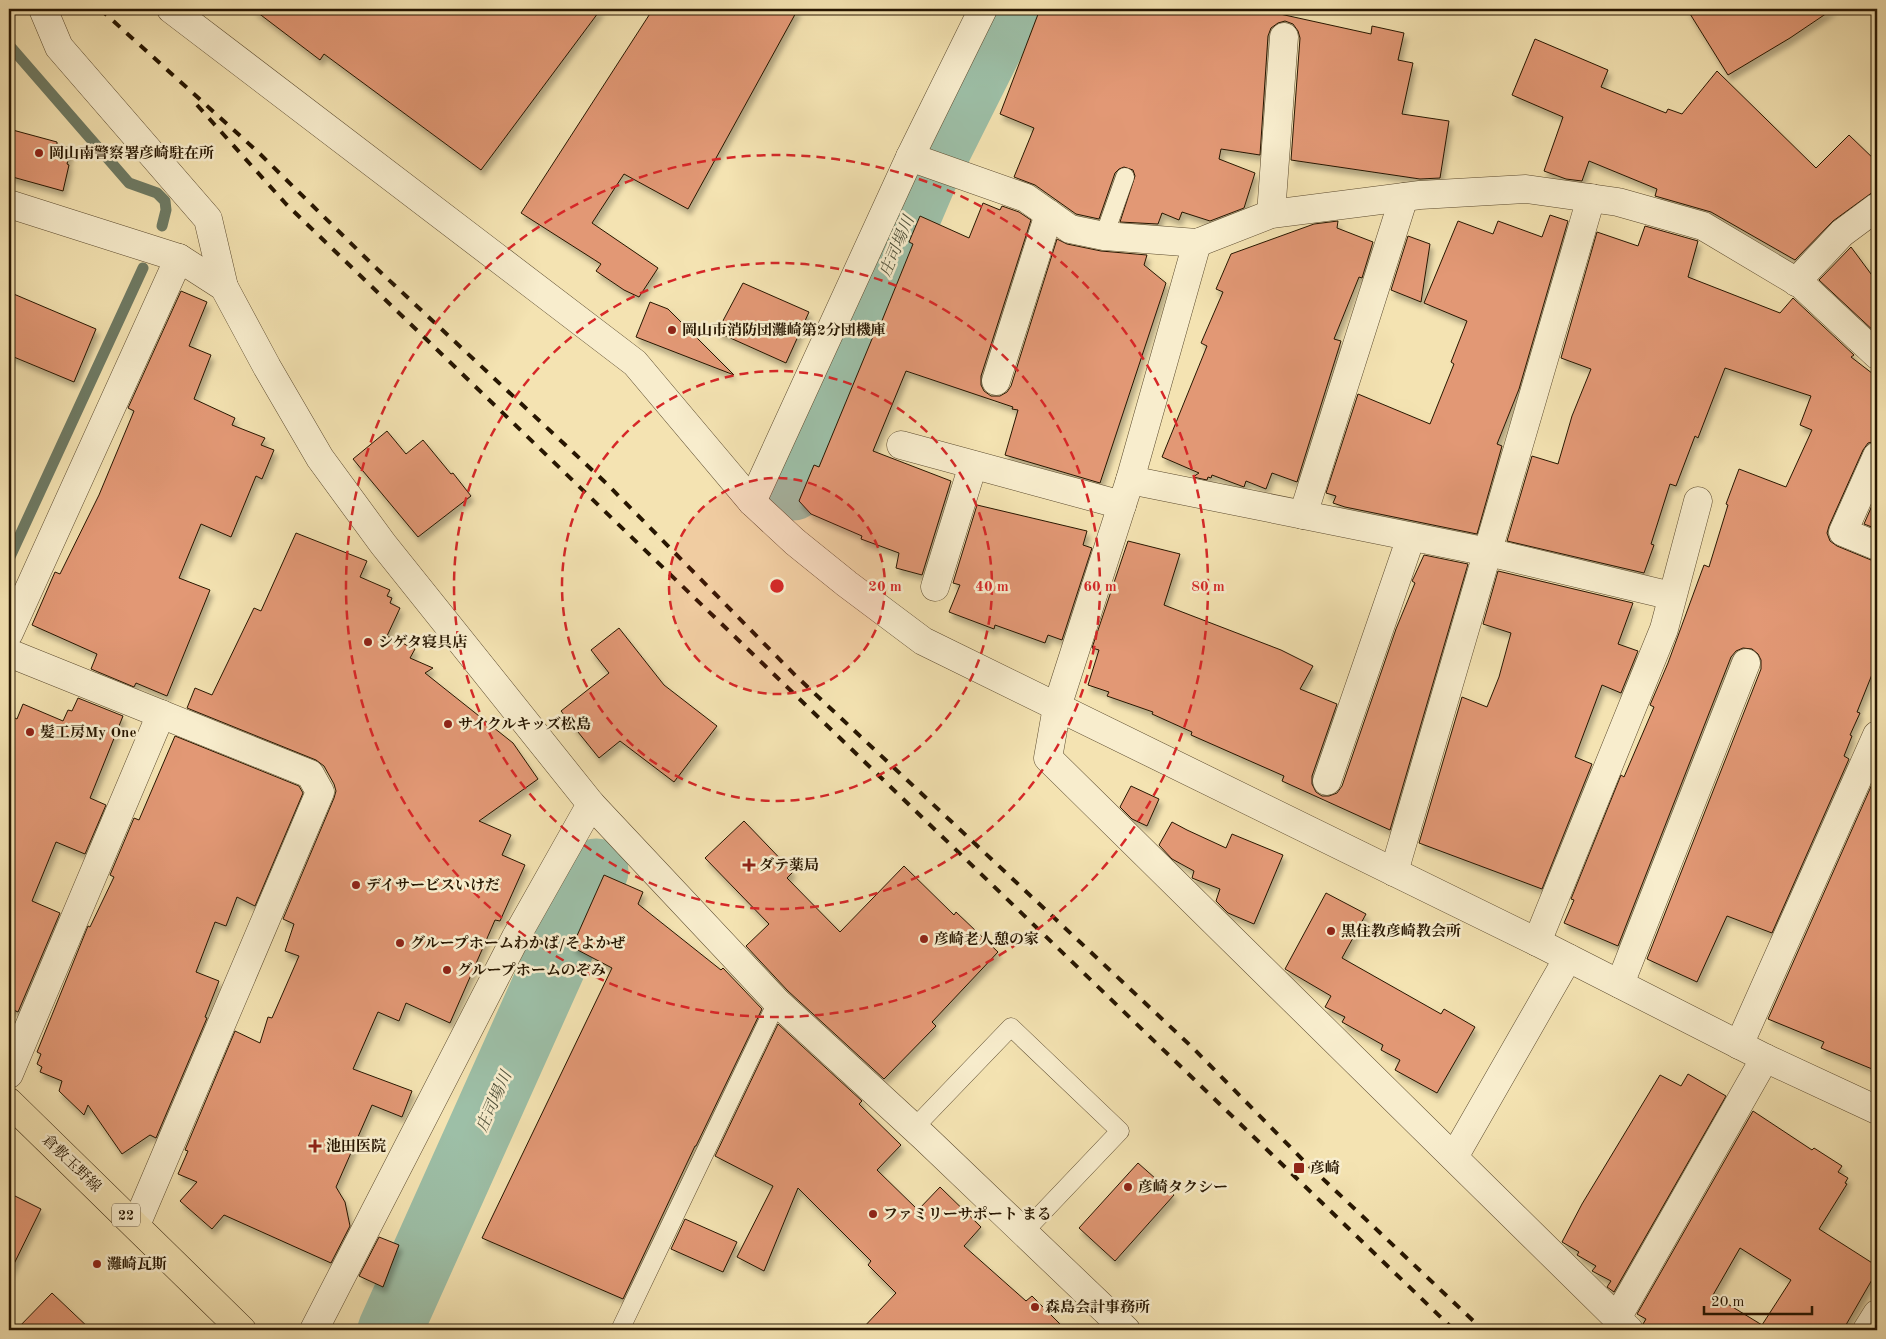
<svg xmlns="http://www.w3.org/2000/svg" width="1886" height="1339" font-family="'Old Standard TT','Noto Serif JP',serif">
	<defs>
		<filter id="shadow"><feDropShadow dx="3" dy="5.5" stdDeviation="2.5" flood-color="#0004"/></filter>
	</defs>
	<rect width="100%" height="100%" fill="#f4e3b2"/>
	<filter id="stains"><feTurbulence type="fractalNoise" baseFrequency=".004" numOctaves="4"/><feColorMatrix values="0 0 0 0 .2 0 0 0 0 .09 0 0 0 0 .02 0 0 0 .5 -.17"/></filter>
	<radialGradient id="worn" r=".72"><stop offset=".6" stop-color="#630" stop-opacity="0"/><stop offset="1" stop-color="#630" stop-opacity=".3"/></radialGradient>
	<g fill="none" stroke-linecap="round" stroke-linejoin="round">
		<g stroke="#6e7b65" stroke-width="11">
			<path d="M9 45 129 183 157 193 165 201 166 210 162 226"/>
			<path d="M9 559 143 268"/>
		</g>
		<g stroke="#9dbfa7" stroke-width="65">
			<path d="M793 488 926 175 1009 9"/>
			<path d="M390 1330 596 871"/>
		</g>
	</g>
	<g fill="#e29874" stroke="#271601" fill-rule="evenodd" filter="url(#shadow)">
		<path d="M253 9H601L481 170 324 54 320 60Z"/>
		<path d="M653 9H798L688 209 624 174 592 223 658 268 639 297 624 290 596 271 601 264 521 213Z"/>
		<path d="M1040 9H1280V14L1371 34 1372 26 1404 33 1398 60 1413 63 1402 114 1449 121 1440 178 1420 179 1291 160 1300 38 1298 31 1293 24 1285 21 1278 23 1271 28 1268 36 1260 155 1221 149 1219 159 1255 173 1244 208 1210 221 1182 212 1179 220 1162 213 1158 224 1120 222 1135 176 1133 170 1124 167 1119 169 1115 173 1099 219 1076 214 1035 185 1014 177 1034 128 1000 114Z"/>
		<path d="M1687 9H1833L1790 38 1728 75Z"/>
		<path d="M1535 39 1608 70 1601 87 1666 113 1668 109 1682 114 1717 71 1816 168 1849 135 1877 162V189L1833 221 1795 260 1711 212 1655 196 1657 189 1589 161 1582 181 1566 179 1544 171 1563 117 1512 95Z"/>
		<path d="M9 129 57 142V145L71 148 67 164 69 165 63 191 9 176Z"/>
		<path d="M983 203 1000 210 1002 206 1019 212 1031 220 981 376V385L984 391 991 396H1000L1007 392 1011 386 1057 239 1067 244 1101 251 1147 255 1144 265 1166 283 1100 483 1005 455 1018 410 1012 409 1013 407 906 371 873 451 951 481 922 575 896 568 899 553 861 539 862 536 811 514 799 501 814 465 819 467 879 322 881 323 913 244 909 242 920 216 969 238Z"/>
		<path d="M1550 215 1568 221 1519 389 1497 444 1502 446 1477 534 1345 507 1333 503 1336 496 1326 493 1358 394 1430 424 1454 364 1451 362 1467 321 1424 303 1458 221 1493 234 1498 221 1542 237Z"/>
		<path d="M1338 221 1337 228 1373 242 1362 278 1359 277 1334 339 1341 341 1297 482 1272 473 1266 489 1246 481 1244 487 1212 475 1211 478 1208 477 1207 480 1193 477 1199 473 1162 457 1207 346 1201 343 1223 292 1216 289 1231 254 1314 224Z"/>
		<path d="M1645 226 1698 241 1688 277 1780 313 1793 298 1854 355 1851 357 1877 377V441L1868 443 1863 450 1829 526 1827 533 1830 541 1837 546 1871 560 1877 561V662L1857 712 1860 713 1850 735 1852 736 1844 756 1849 759 1772 933 1727 916 1697 982 1647 959 1761 669V660L1758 654 1752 649 1743 648 1736 651 1731 657 1618 946 1564 923 1574 900 1571 899 1621 775 1624 777 1654 707 1650 705 1668 663 1704 565 1709 567 1728 505 1726 504 1739 469 1786 487 1812 430 1800 425 1811 396 1725 368 1698 438 1695 436 1676 486 1670 484 1651 544 1654 545 1644 573 1507 541 1532 456 1558 464 1572 416 1591 369 1561 358 1597 232 1638 246Z"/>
		<path d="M1408 236 1430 244 1421 302 1391 290Z"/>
		<path d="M1851 247 1877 282V334L1819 280Z"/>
		<path d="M743 283 809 312 786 363 717 332Z"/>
		<path d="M181 291 207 302 189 346 211 355 194 399 235 418 232 425 265 438 261 445 274 450 262 479 256 476 231 537 201 524 179 578 210 590 167 696 136 683 134 687 91 669 97 654 32 625 55 572 60 574 99 495 134 411 128 408Z"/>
		<path d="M9 292 96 329 74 382 9 355Z"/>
		<path d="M650 302 668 309 734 375 636 337Z"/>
		<path d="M387 431 406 454 423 440 451 474 453 473 471 496 418 537 353 459Z"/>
		<path d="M1877 494V529L1864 524Z"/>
		<path d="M977 505 1087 531 1083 545 1092 548 1062 640 1048 635 1045 643 995 625 994 629 949 612 960 585 953 583Z"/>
		<path d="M296 533 367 561 360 577 390 590 387 596 392 598 390 603 400 608 387 636 415 649 410 658 433 668 425 673 513 743 538 779 479 821 511 835 502 855 525 865 500 921 495 920 450 1023 406 1003 399 1021 378 1012 353 1069 412 1091 402 1117 372 1105 336 1187 345 1202 350 1226 331 1263 224 1215 212 1229 180 1201 197 1182 178 1174 188 1151 185 1150 235 1031 260 1043 268 1017 272 1018 299 956 285 951 294 924 283 919 334 798 336 791 334 784 324 766 316 760 187 708 195 688 212 695 254 608 261 611Z"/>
		<path d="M1128 541 1180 554 1164 605 1281 650 1313 666 1300 689 1337 704 1312 776V784L1316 792 1322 796H1329L1337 793 1342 786 1396 629 1415 583 1412 581 1414 577 1424 555 1468 564 1390 830 1282 781 1284 776 1191 735 1192 732 1152 714 1153 712 1107 696 1109 692 1088 685 1099 650 1092 648Z"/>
		<path d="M1498 571 1633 603 1618 644 1638 651 1621 693 1602 685 1575 757 1592 764 1542 889 1419 843 1462 697 1487 707 1499 677 1511 633 1483 624Z"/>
		<path d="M619 628 664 685 717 726 674 782 620 741 599 758 561 711 609 673 591 650Z"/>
		<path d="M78 698 123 716 90 798 106 805 85 854 56 842 32 901 60 913 18 1012 9 1008V715L17 719 23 704 63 721 68 710 72 711Z"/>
		<path d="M175 736 299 786 303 793 255 906 237 897 226 926 215 922 196 972 219 981 205 1017 207 1018 156 1138 150 1135 122 1154 88 1105 84 1115 59 1091 62 1081 40 1072 42 1067 37 1064 41 1054 37 1052 88 926 90 927 114 877 110 875 134 818 139 820Z"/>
		<path d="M1877 773V1071L1821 1048 1824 1042 1768 1019Z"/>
		<path d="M1131 786 1159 799 1147 826 1132 819 1120 807Z"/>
		<path d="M744 821 793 872 787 878 840 932 904 866 954 915 956 912 998 952 932 1022 936 1026 884 1079 788 991 746 946 769 924 705 858Z"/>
		<path d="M1172 822 1187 830 1226 848 1232 834 1283 855 1254 924 1228 913 1216 901 1220 889 1192 878 1194 871 1172 859 1159 845Z"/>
		<path d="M604 875 643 892 638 904 721 970 723 968 762 1009 696 1146H695L623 1299 482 1238 612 968 572 947Z"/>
		<path d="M1326 893 1366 914 1342 958 1441 1014 1444 1009 1475 1027 1437 1093 1395 1070 1400 1060 1381 1050 1383 1045 1342 1022 1345 1017 1325 1007 1331 996 1285 969Z"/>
		<path d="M778 1024 862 1101 859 1104 901 1145 877 1170 918 1210 940 1187 981 1227 964 1246 1026 1301 1032 1296 1066 1330H861L896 1293 868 1265 871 1261 798 1188 764 1271 737 1257 773 1186 715 1156Z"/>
		<path d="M1688 1074 1726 1096 1614 1292 1607 1287 1611 1281 1592 1271 1596 1266 1577 1255 1579 1252 1562 1242 1582 1204 1660 1075 1681 1086Z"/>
		<path d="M1753 1111 1812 1150 1814 1148 1842 1166 1838 1172 1848 1178 1845 1183 1847 1184 1819 1229 1877 1266V1271L1843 1330H1644L1643 1324 1646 1319 1637 1314ZM1740 1248 1791 1280 1762 1325 1713 1295Z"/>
		<path d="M1138 1163 1174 1195 1115 1261 1079 1228Z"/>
		<path d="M9 1193 41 1209 9 1274Z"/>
		<path d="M685 1219 737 1242 723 1272 671 1249Z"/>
		<path d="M379 1237 399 1245 383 1287 359 1276Z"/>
		<path d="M52 1293 91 1330H16Z"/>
	</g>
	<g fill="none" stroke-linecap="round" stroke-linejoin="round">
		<defs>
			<g id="service">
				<path d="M1104 236 1125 177"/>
				<path d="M914 1128 1011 1027 1120 1131 1024 1232"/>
				<path d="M620 1330 777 1002"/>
			</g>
			<g id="minor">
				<path d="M43 9 59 47 208 219 224 287"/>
				<path d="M171 9 635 363 752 502 795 542 847 584 923 641 1537 942 1765 1058 1877 1110"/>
				<path d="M910 157 1026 198 1070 229 1104 236 1197 243 1271 214 1420 195 1526 189 1618 202 1703 226 1802 285 1877 355"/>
				<path d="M9 204 179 258 224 287 267 367 320 458 383 544 591 804 516 937 314 1330"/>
				<path d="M1271 214 1284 37"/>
				<path d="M1197 243 1130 480 1057 707 1048 758 1629 1330"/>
				<path d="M1796 282 1842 233 1877 207"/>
				<path d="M996 381 1049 214"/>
				<path d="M901 445 1122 505"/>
				<path d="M1877 456 1843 532 1877 546"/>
				<path d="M1130 480 1488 552 1672 596"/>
				<path d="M752 502 910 157 983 9"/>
				<path d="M1303 515 1404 197"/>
				<path d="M935 587 973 465"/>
				<path d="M9 633 179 258"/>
				<path d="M9 653 310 774 320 792 136 1225"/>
				<path d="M1327 781 1411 537"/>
				<path d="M1394 872 1591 198"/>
				<path d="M1537 942 1664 629 1698 501"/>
				<path d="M1620 984 1746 663"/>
				<path d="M1739 1045 1877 735"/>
				<path d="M9 1074 161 714"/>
				<path d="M1454 1157 1568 958"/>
				<path d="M1617 1318 1765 1058"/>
				<path d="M1867 1330 1877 1314"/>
			</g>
			<path id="tertiary" d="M591 804 777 1002 924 1137 1126 1330"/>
			<path id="primary" d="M9 1102 242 1330"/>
		</defs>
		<use href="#service" stroke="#5a492d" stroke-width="19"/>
		<use href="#minor" stroke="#5a492d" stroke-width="29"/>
		<use href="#tertiary" stroke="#5a492d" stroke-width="29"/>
		<use href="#primary" stroke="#271601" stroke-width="29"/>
		<use href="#service" stroke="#f8edcd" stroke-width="18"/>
		<use href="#minor" stroke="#f8edcd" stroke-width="28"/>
		<use href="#tertiary" stroke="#f8edcd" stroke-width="28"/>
		<use href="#primary" stroke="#f4e3b2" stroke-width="28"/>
		<g stroke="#271601" stroke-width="4" stroke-dasharray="9 9" stroke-linecap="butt">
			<path d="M100 9 258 152 374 266 606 483 796 676 1192 1047 1304 1161 1483 1330"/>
			<path d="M197 105 286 204 1454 1330"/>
		</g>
	</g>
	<circle cx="777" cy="586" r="108" fill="#d62828" fill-opacity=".12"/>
	<g fill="none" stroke="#d62828" stroke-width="2.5" stroke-dasharray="9 6">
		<circle cx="777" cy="586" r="108"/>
		<circle cx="777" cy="586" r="215"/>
		<circle cx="777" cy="586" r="323"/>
		<circle cx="777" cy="586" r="431"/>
	</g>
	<g fill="#8f2418" stroke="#f8edcd" stroke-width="2">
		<circle cx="39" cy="153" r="5"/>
		<circle cx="672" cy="330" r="5"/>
		<circle cx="368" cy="642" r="5"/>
		<circle cx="448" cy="724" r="5"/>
		<circle cx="30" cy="732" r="5"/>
		<path d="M746.5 857.5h5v5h5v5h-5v5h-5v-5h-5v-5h5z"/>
		<circle cx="356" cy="885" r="5"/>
		<circle cx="1331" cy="931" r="5"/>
		<circle cx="924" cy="939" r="5"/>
		<circle cx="400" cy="943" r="5"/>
		<circle cx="447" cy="970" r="5"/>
		<path d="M312.5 1138.5h5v5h5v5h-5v5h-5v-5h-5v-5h5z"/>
		<rect x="1293" y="1162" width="12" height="12" rx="2.5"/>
		<circle cx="1128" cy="1187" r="5"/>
		<circle cx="873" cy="1214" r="5"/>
		<circle cx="97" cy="1264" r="5"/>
		<circle cx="1035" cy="1307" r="5"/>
	</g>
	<g text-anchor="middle" stroke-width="5" stroke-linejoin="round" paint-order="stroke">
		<rect fill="#f8edcd" stroke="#66563e" stroke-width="1" x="112" y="1203.5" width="28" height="23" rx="4"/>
		<g font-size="14" font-weight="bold" fill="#271601">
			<text x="126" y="1220">22</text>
		</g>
		<g font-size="15" font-weight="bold" fill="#271601" stroke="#f8edcd" text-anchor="start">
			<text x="49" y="158">岡山南警察署彦崎駐在所</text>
			<text x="682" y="335">岡山市消防団灘崎第2分団機庫</text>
			<text x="378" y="647">シゲタ寝具店</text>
			<text x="458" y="729">サイクルキッズ松島</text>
			<text x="40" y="737">髪工房My One</text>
			<text x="759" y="870">ダテ薬局</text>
			<text x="366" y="890">デイサービスいけだ</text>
			<text x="1341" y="936">黒住教彦崎教会所</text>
			<text x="934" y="944">彦崎老人憩の家</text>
			<text x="410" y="948">グループホームわかば/そよかぜ</text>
			<text x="457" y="975">グループホームのぞみ</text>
			<text x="326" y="1151">池田医院</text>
			<text x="1310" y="1173">彦崎</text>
			<text x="1138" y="1192">彦崎タクシー</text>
			<text x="883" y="1219">ファミリーサポート まる</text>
			<text x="107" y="1269">灘崎瓦斯</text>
			<text x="1045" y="1312">森島会計事務所</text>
		</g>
		<g font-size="15" fill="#271601" stroke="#f8edcd">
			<text transform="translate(72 1163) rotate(44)" y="5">倉敷玉野線</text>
		</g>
		<g font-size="16" font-style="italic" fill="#50513b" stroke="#f8edcd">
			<text transform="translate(896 246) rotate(-67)" y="6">庄司場川</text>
			<text transform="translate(493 1101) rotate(-66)" y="6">庄司場川</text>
		</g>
	</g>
	<circle cx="777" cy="586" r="8" fill="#d62828" stroke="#f8edcd" stroke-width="2.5"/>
	<g font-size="15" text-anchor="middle" font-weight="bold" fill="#d62828" stroke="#f8edcd" stroke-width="5" stroke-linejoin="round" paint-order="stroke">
		<text x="885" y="591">20 m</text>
		<text x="992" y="591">40 m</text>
		<text x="1100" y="591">60 m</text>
		<text x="1208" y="591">80 m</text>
	</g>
	<rect width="1886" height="1339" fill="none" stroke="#f4e3b2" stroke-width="30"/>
	<rect x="10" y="10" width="1866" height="1319" fill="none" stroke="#271601" stroke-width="2.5"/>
	<rect x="15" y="15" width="1856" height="1309" fill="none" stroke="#271601"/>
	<path d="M1704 1306v8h108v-8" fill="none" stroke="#271601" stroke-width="2.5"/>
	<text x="1711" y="1306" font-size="15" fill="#271601" stroke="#f8edcd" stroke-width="4" paint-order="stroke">20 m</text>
	<rect width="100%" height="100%" filter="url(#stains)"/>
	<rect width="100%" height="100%" fill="url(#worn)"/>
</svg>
